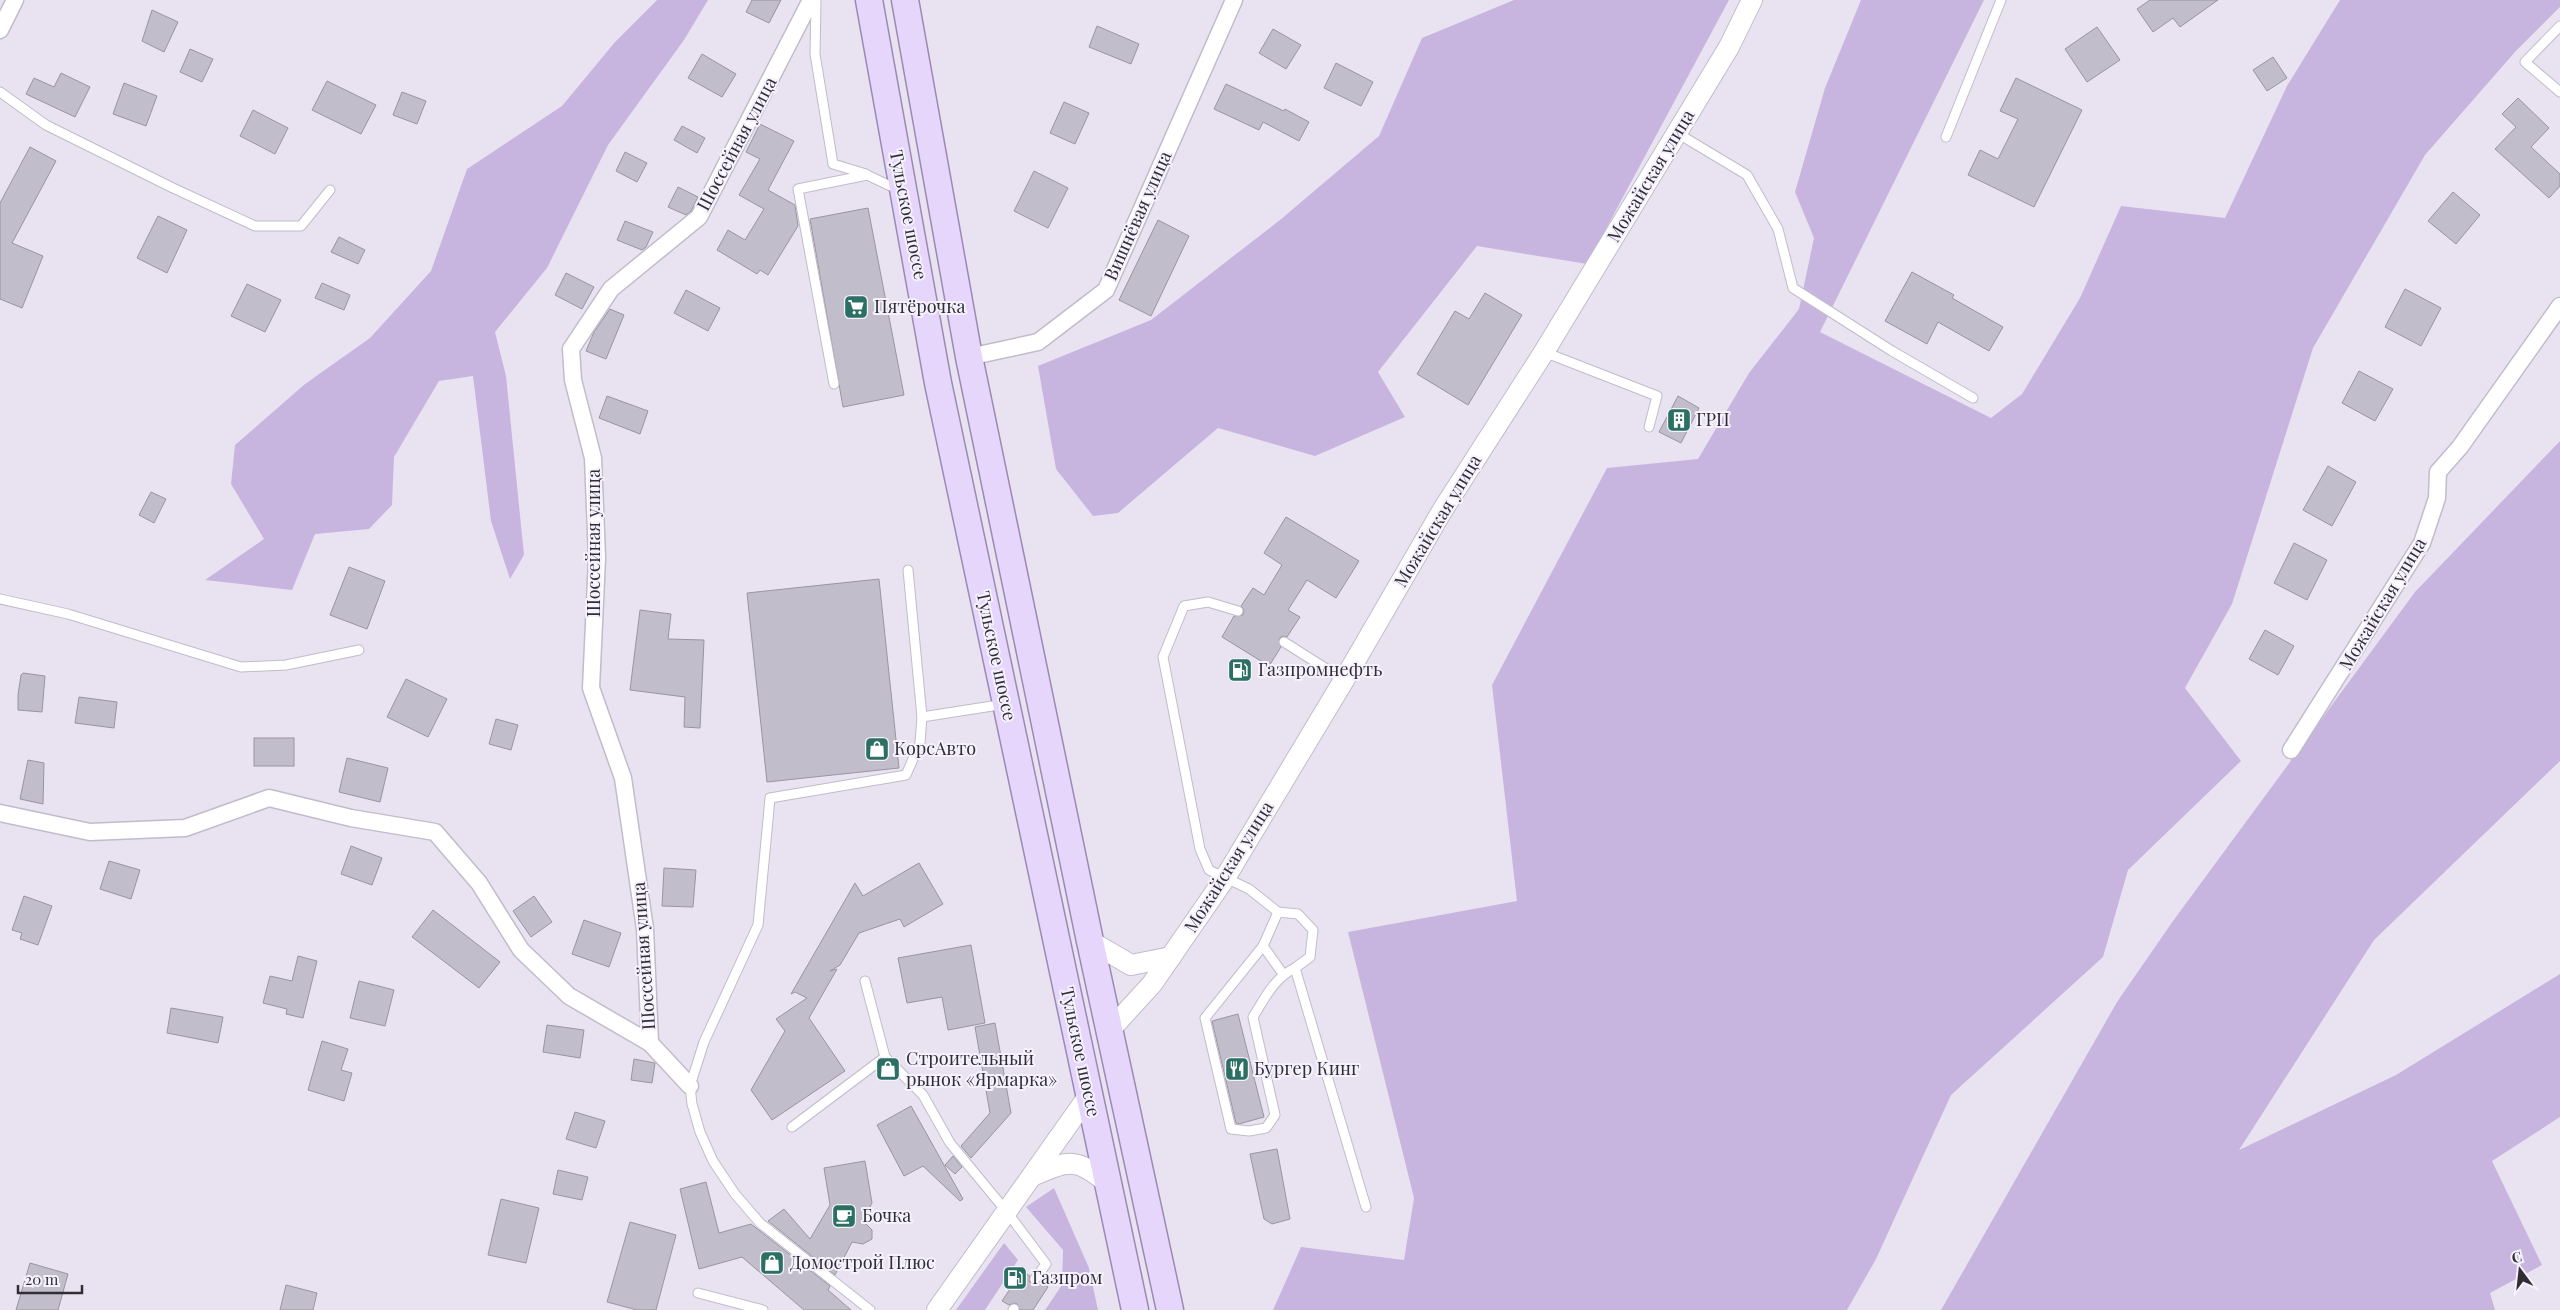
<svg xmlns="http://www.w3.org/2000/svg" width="2560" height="1310" font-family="'Playfair Display',serif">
	<rect width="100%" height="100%" fill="#e9e3f1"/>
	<g fill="#c7b5e0">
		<path d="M657 0H708L684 40 608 145 547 268 495 332 506 376 524 555 510 579 491 521 473 376 439 381 394 457 392 505 369 529 315 534 292 590 205 580 264 539 231 484 235 445 305 384 370 338 431 271 467 169 562 106 615 42Z"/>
		<path d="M1514 0H1729L1587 264 1477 246 1378 372 1405 417 1315 456 1218 428 1118 513 1093 516 1056 469 1038 366 1151 320 1280 220 1379 136 1422 38Z"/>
		<path d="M1861 0H1984L1820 332 1991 418 2022 394 2080 298 2121 206 2225 218 2287 86 2340 0H2560V7L2515 52 2425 155 2313 348 2232 604 2185 688 2241 761 2128 870 2103 957 1951 1095 1876 1259 1847 1310H1273L1301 1247 1404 1260 1414 1198 1348 932 1517 901 1492 685 1607 468 1698 459 1749 373 1799 309 1814 238 1795 192 1825 88Z"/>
		<path d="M2560 441V761L2374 940 2239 1150 2396 1075 2560 974V1117L2492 1161 2542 1265 2490 1293 2495 1310H1941L2117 1002 2173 921 2415 592Z"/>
		<path d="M1054 1188 1089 1268 1098 1310H1045L1062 1285 1063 1250 1026 1207Z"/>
		<path d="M1004 1243 1018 1260 985 1310H956Z"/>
	</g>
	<g fill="#c2bdca" stroke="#9994a1">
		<path d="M752 0H781L769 23 746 12Z"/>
		<path d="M2150 0H2218L2180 27 2173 18 2153 32 2137 9Z"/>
		<path d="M152 10 178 22 164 52 142 41Z"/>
		<path d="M1097 26 1139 44 1131 64 1089 47Z"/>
		<path d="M2097 27 2120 60 2087 82 2065 49Z"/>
		<path d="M1273 29 1301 45 1286 69 1259 53Z"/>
		<path d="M190 49 213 59 202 82 180 72Z"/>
		<path d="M702 54 736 74 722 97 688 78Z"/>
		<path d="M2273 57 2287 78 2267 91 2253 70Z"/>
		<path d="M1336 63 1373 82 1361 106 1324 88Z"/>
		<path d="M61 73 90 87 75 117 26 94 34 78 54 87Z"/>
		<path d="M2016 78 2082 110 2034 207 1968 175 1980 150 1998 159 2018 119 2000 111Z"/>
		<path d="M327 81 376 105 361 134 312 110Z"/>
		<path d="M124 83 157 96 146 126 113 114Z"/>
		<path d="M1226 84 1284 111 1285 109 1309 122 1299 141 1263 122 1259 130 1214 109Z"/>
		<path d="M402 92 426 101 417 124 393 115Z"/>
		<path d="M2518 98 2549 128 2531 147 2560 174V186L2549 198 2495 149 2516 127 2502 114Z"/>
		<path d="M1064 102 1089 113 1075 144 1050 133Z"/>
		<path d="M253 110 288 128 275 154 240 136Z"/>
		<path d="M760 124 794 141 768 190 795 205 798 226 768 275 760 270 757 274 717 250 728 230 745 240 764 209 739 195 760 159 746 152Z"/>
		<path d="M682 126 705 138 697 153 674 140Z"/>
		<path d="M30 147 56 161 12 243 43 256 22 308 0 299V203Z"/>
		<path d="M625 152 647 163 637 182 616 171Z"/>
		<path d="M1034 171 1068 188 1048 228 1014 211Z"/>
		<path d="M678 187 698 197 691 211 686 215 668 207Z"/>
		<path d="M2453 192 2480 215 2456 244 2428 221Z"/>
		<path d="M868 208 904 395 843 407 810 219Z"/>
		<path d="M158 216 187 230 167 273 137 258Z"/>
		<path d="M1158 220 1189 236 1151 316 1119 300Z"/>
		<path d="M625 221 653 232 646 247 642 250 617 240Z"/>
		<path d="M339 237 365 250 358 264 331 252Z"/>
		<path d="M1912 272 1954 295 1952 298 2003 327 1989 351 1938 322 1927 344 1885 321Z"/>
		<path d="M566 273 594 287 582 309 555 295Z"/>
		<path d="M322 283 350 295 344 310 315 298Z"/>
		<path d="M247 284 281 300 265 332 231 316Z"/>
		<path d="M2405 289 2441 308 2421 346 2385 327Z"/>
		<path d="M686 290 720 308 708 331 674 313Z"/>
		<path d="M1485 293 1522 315 1468 405 1417 374 1455 311 1469 319Z"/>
		<path d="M610 309 624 315 606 359 586 351 594 332Z"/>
		<path d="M2359 371 2393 389 2375 421 2342 403Z"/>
		<path d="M607 396 648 411 640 434 599 418Z"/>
		<path d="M1678 396 1699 408 1681 443 1659 432Z"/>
		<path d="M2328 466 2356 482 2332 526 2303 510Z"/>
		<path d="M151 492 166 499 154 523 139 515Z"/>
		<path d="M1286 517 1359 561 1336 598 1307 580 1288 610 1300 617 1287 637 1282 636 1279 639 1281 647 1269 666 1222 637 1234 616 1243 615 1244 610 1241 606 1253 588 1264 595 1282 565 1264 553Z"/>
		<path d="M2294 543 2327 560 2307 600 2274 583Z"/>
		<path d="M349 567 385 581 367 629 330 615Z"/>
		<path d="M879 579 899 768 767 782 747 593Z"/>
		<path d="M640 610 671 614 668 639 704 640 700 728 684 727 685 697 630 690Z"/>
		<path d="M2265 630 2294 646 2278 675 2249 659Z"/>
		<path d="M23 673 45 676 42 712 18 710V695L21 675Z"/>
		<path d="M406 679 447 699 428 737 387 717Z"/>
		<path d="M79 697 117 702 114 728 75 723Z"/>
		<path d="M496 719 518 725 511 750 489 744Z"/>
		<rect x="254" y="738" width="40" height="28"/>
		<path d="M347 758 388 768 380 802 339 792Z"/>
		<path d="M28 760 44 763 43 804 20 799Z"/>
		<path d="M351 846 382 858 372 885 341 874Z"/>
		<path d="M109 861 140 870 131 899 100 889Z"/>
		<path d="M919 863 943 904 904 927 900 919 859 933 840 965 830 971 837 969 809 1018 845 1071 772 1120 751 1090 785 1031 776 1019 807 998 795 992 791 994 855 883 863 896Z"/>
		<path d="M664 868 696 870 693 907 662 906Z"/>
		<path d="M24 896 52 906 38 945 20 939 22 933 12 930Z"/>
		<path d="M534 896 552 922 531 937 513 911Z"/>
		<path d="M433 910 500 962 479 988 412 937Z"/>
		<path d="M584 920 621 933 609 967 572 954Z"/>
		<path d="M971 945 985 1023 948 1030 942 997 907 1003 898 958Z"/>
		<path d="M298 956 317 961 303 1018 286 1014 287 1009 263 1003 270 976 292 981Z"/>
		<path d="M359 981 394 990 385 1026 350 1018Z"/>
		<path d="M171 1008 223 1017 218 1043 167 1033Z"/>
		<path d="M1238 1014 1264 1117 1239 1124 1236 1123 1212 1021Z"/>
		<path d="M995 1023 1011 1113 971 1158 961 1146 990 1113 975 1027Z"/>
		<path d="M547 1025 584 1030 580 1058 543 1052Z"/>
		<path d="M322 1041 348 1049 341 1070 352 1073 344 1101 308 1090Z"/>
		<path d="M634 1059 655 1063 652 1083 631 1080Z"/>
		<path d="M911 1106 963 1199 960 1201 923 1166 904 1176 877 1125Z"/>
		<path d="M575 1112 605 1121 596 1148 566 1139Z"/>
		<path d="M1277 1149 1290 1219 1272 1224 1264 1219 1250 1154Z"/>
		<path d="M953 1156 962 1167 955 1174 945 1165Z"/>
		<path d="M865 1161 872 1203 863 1221 872 1230V1239L863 1244 852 1242 835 1275 768 1221 784 1209 810 1239 830 1205 824 1168Z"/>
		<path d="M558 1170 588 1177 582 1200 553 1194Z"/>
		<path d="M706 1182 719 1233 751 1224 830 1286 828 1290 851 1310H804L742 1257 699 1269 680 1189Z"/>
		<path d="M501 1199 539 1208 526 1263 488 1255Z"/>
		<path d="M630 1222 676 1235 656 1310H637L607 1302Z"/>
		<path d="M30 1263 68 1274 58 1310H16Z"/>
		<path d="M1022 1271 1030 1276 1029 1281 1032 1284 1040 1282 1048 1287 1033 1310H1020L1016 1303 1009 1305 1002 1301Z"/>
		<path d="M286 1285 317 1293 313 1310H280Z"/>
	</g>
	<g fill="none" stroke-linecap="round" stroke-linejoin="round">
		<defs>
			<g id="service">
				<path d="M816 0 815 54 833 164 866 174"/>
				<path d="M2560 26 2525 62 2560 92"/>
				<path d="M0 92 46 125 173 188 255 226H301L330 190"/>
				<path d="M1677 133 1747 175 1778 229 1793 288 1892 351 1973 398"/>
				<path d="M1946 137 2001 0"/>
				<path d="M1544 352 1657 396 1649 427"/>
				<path d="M834 384 798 189 867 175 899 190"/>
				<path d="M908 570 922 717 1005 704"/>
				<path d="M0 599 68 614 241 667 286 665 359 650"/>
				<path d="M1238 611 1208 602 1184 606 1163 657 1200 849 1209 870 1249 889 1278 912 1298 914 1313 930 1310 957 1295 968 1366 1207"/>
				<path d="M1284 642 1344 680"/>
				<path d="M1278 912 1263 946 1205 1018 1231 1129 1249 1131 1266 1128 1275 1115 1253 1017C1265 998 1274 978 1295 968"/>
				<path d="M1263 946 1283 974"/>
				<path d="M865 981 885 1057"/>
				<path d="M792 1127 885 1057 923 1095 950 1143 1007 1212 1046 1264 1035 1279"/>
				<path d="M698 1293 763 1310"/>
				<path d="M870 1310 760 1223 735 1194 713 1161 700 1132 692 1104 690 1086 704 1042 758 925 770 798 906 775 920 743 922 717"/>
				<path d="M1013 1310 1014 1309"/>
			</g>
			<g id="minor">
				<path d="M0 30 15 0"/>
				<path d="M969 357 1038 342 1106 290 1234 0"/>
				<path d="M2291 750 2422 543 2437 498 2438 472 2460 447 2560 306"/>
				<path d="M0 813 90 832 185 828 269 798 351 818 435 832 479 883 521 950 569 996 650 1043 690 1086"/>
				<path d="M650 1043 645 929 623 778 591 688 597 558 593 458 573 380 571 349 611 289 699 217 811 0"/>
			</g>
			<g id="tertiary">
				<path d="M1090 941 1131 965 1171 957"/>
				<path d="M1109 1031 1152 984 1225 878 1344 680 1442 511 1544 352 1729 47 1752 0"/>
				<path d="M1032 1176C1069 1160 1077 1157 1108 1184"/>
				<path d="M937 1310 1089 1095"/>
			</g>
			<g id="primary">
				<path d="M869 0 938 383 1135 1310"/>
				<path d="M905 0 969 357 1090 941 1170 1310"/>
			</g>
		</defs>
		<use href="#service" stroke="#c1bcc9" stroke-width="11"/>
		<use href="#minor" stroke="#c1bcc9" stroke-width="19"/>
		<use href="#tertiary" stroke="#c1bcc9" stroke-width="22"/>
		<use href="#primary" stroke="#9b89b4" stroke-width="29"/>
		<use href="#service" stroke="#fff" stroke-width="9"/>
		<use href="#minor" stroke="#fff" stroke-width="16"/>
		<use href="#tertiary" stroke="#fff" stroke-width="20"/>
		<use href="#primary" stroke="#e6d6fc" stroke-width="26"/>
	</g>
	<defs>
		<symbol id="supermarket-square" viewBox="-11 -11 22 22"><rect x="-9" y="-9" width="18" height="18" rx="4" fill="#2c7063" stroke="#f6f1fe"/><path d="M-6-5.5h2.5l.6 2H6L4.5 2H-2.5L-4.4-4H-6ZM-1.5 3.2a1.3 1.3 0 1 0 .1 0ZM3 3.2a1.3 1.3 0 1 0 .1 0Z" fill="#fff"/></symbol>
		<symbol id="building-square" viewBox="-11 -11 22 22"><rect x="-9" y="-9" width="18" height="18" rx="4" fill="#2c7063" stroke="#f6f1fe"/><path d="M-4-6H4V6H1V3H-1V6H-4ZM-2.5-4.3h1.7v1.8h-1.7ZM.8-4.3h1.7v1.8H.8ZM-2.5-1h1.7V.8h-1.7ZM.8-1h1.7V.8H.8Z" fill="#fff"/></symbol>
		<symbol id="fuel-square" viewBox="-11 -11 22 22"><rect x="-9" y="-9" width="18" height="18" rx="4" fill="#2c7063" stroke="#f6f1fe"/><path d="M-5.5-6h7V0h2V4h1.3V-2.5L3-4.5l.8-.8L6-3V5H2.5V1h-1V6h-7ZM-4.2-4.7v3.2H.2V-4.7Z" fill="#fff"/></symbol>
		<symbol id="shop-square" viewBox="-11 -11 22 22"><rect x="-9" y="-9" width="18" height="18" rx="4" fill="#2c7063" stroke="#f6f1fe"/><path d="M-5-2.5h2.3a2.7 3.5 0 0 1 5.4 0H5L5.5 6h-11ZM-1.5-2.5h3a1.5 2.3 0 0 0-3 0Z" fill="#fff"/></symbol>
		<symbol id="restaurant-square" viewBox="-11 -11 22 22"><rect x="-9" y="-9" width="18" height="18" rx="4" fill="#2c7063" stroke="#f6f1fe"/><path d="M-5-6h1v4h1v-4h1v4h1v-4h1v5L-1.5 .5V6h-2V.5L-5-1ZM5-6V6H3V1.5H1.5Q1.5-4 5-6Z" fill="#fff"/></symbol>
		<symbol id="cafe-square" viewBox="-11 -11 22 22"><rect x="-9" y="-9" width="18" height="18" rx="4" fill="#2c7063" stroke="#f6f1fe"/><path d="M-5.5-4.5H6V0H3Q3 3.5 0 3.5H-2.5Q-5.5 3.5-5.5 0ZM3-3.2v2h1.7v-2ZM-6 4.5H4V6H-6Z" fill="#fff"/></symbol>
	</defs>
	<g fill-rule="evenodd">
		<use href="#supermarket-square" x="842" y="293" width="28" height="28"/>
		<use href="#building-square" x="1665" y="406" width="28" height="28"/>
		<use href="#fuel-square" x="1226" y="656" width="28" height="28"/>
		<use href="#shop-square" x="863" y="735" width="28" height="28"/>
		<use href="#shop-square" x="874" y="1055" width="28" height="28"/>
		<use href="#restaurant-square" x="1223" y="1055" width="28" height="28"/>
		<use href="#cafe-square" x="830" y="1202" width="28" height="28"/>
		<use href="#shop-square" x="758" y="1249" width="28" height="28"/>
		<use href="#fuel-square" x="1001" y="1264" width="28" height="28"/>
	</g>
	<g text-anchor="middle" stroke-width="4" stroke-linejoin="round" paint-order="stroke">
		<g font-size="18" fill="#302e33" stroke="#f6f1fe">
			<text transform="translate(737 144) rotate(-62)" y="6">Шоссейная улица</text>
			<text transform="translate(1651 176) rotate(-59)" y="6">Можайская улица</text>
			<text transform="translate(908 215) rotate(79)" y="6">Тульское шоссе</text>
			<text transform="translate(1138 216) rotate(-66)" y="6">Вишнёвая улица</text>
			<text transform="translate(1438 521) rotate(-59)" y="6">Можайская улица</text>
			<text transform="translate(594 543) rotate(-90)" y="6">Шоссейная улица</text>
			<text transform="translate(2383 604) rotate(-59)" y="6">Можайская улица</text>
			<text transform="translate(996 656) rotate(78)" y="6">Тульское шоссе</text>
			<text transform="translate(1229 867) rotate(-58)" y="6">Можайская улица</text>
			<text transform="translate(644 956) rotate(-94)" y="6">Шоссейная улица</text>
			<text transform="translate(1080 1052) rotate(78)" y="6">Тульское шоссе</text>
		</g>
		<g font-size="18" fill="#302e33" stroke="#f6f1fe" text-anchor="start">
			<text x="874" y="313">Пятёрочка</text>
			<text x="1696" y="426">ГРП</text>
			<text x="1258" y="676">Газпромнефть</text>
			<text x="894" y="755">КорсАвто</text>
			<text x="906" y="1065">Строительный<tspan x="906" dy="21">рынок «Ярмарка»</tspan></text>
			<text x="1254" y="1075">Бургер Кинг</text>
			<text x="862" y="1222">Бочка</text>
			<text x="790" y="1269">Домострой Плюс</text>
			<text x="1032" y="1284">Газпром</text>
		</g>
	</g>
	<g transform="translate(2520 1270) rotate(345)" stroke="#f6f1fe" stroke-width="4" paint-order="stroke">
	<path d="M0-4L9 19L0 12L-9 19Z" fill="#302e33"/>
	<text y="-8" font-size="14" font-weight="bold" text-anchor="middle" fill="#302e33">С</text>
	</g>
	<path d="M18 1285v8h64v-8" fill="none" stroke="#302e33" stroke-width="2.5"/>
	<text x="25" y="1285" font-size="15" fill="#302e33" stroke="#f6f1fe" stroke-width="4" paint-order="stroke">20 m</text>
</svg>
